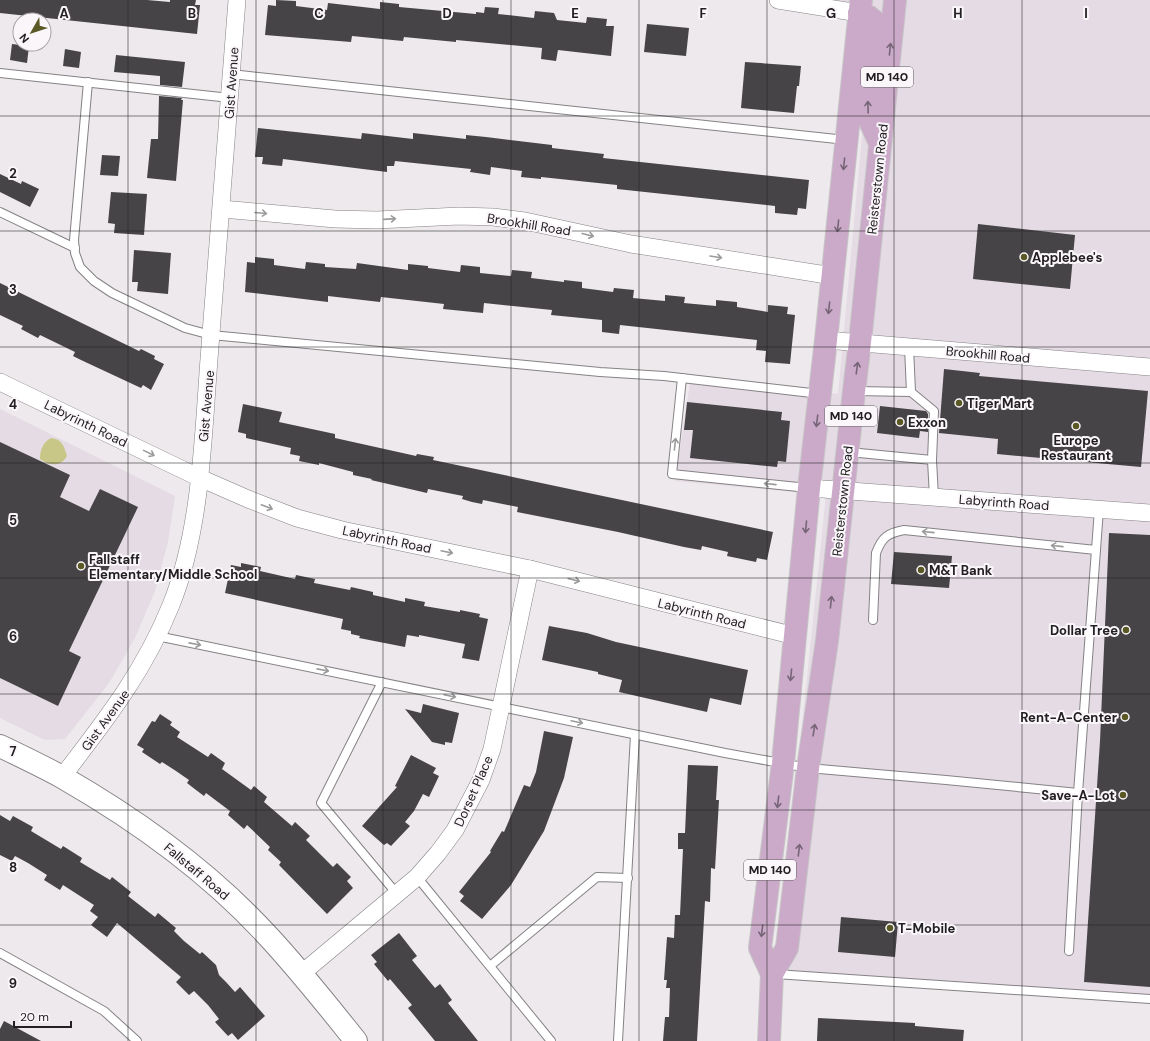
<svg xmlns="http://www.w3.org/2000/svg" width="1150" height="1041" font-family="'DM Sans',sans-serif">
	<rect width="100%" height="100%" fill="#ede9ec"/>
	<g fill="#e5dbe4">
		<path d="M810 0H1150V998L776 975 826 495 675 481 690 383 820 391 838 394 874 7Z"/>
		<path d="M0 409 175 496 168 542 155 591 135 638 109 683 65 739 45 740 0 718Z"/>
	</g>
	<path fill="#c8c787" d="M51 438C62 439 64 446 67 456 61 467 49 466 40 459 40 450 43 442 51 438Z"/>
	<g fill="#474447">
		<path d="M0 0H147L170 2V0H196L195 5H200L197 34 0 13Z"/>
		<path d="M276 0 296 1V6L327 10 328 3 380 9V2L399 4V7L476 14V12L484 13 485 7 499 8 498 14 534 18 535 11 554 13 557 20 586 23 587 17 607 19 606 26H614L611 56 558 50 556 61 541 59 542 48 456 40V42L404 37 403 41 352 36 351 42 265 35 268 5 276 6Z"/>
		<path d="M647 24 689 28 686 56 644 52Z"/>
		<path d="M12 44 29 46 27 63 10 60Z"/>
		<path d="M65 49 81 52 79 68 63 66Z"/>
		<path d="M116 55 185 62 182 87 160 85V76L114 72Z"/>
		<path d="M745 62 801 66 799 86H797L794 113 741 108Z"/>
		<path d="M159 96 182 98 181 100H183L176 181 147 178 151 139H158Z"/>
		<path d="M258 128 361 139 362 133 413 139V133L466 139V135L486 137 552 145V148L604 154 603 158 809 180 806 209 798 208 797 215 775 213V206L617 189V185L541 177V179L521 177 522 171 491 167 490 175 470 172 471 169 395 161 394 166H387V172L283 159 282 166 262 164 263 157H255Z"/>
		<path d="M102 155 120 156 118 176 100 175Z"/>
		<path d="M0 174 21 184 22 181 39 189 30 207 0 192Z"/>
		<path d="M111 192 147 194 144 235 114 233 115 224 108 223Z"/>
		<path d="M978 224 1075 235 1070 289 973 279Z"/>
		<path d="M134 250 171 253 168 294 137 291 138 282H132Z"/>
		<path d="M255 257 274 259V265L305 269 306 262 325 264V267L356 269 357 263 408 270V264L428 266V268L460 272 461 265 480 267V273L511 276 512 270 532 272 531 278 564 282V280L582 282V288L613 292 614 288 634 290 633 298 665 301V295L685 297 684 303 716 306V300L726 301 737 302V307L768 312V305L788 307 787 314 795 315 790 364 765 362 766 351 756 350 757 340 620 325 619 334 602 332V320L551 315 552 310 484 303 483 313 443 309 444 304 381 297 380 302 328 296V302L245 292 247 262 255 263Z"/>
		<path d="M0 283 139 351 141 349 155 356 154 359 164 364 151 390 143 385 141 388 81 360 73 356 75 352 40 335 38 338 21 329 23 326 0 315Z"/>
		<path d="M944 369 980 373 979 376 1148 391 1141 467 997 454 998 439 939 433Z"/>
		<path d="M687 402 782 412 781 420 790 421 786 462 778 461 777 467 690 458 693 430H684Z"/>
		<path d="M243 404 282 412 279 422 335 434V438L416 456 417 454 434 457 433 460 773 532 767 560 757 558 756 562 727 556 728 552 702 546 701 550 684 547 618 532 517 512 518 507 483 500 482 504 472 502 462 499 463 496 428 489 427 493 371 480 372 479 353 475V472L319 463V465L299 461 300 456 290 454 291 448 246 438V434L238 432Z"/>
		<path d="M880 406 926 411 928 414V432L920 431 919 438 877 433Z"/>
		<path d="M0 442 70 475 60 497 89 511 100 489 138 507 69 651 81 657 58 706 0 678Z"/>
		<path d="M1109 533 1150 535V987L1084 982 1100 741Z"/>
		<path d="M894 552 952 556 949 588 891 584Z"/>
		<path d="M241 563 261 567 260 571 295 579 296 575 315 579 314 583 350 590 351 587 373 592V595L405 602V598L425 602 424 606 460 612V610L480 614 479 617 488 619 479 661 462 658 465 644 419 635V637L407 635 405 647 359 638 360 636 351 634V631L341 629 343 619 225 593 231 565 241 567Z"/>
		<path d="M549 626 587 633 616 642 748 670 741 705 710 698 707 712 619 692 622 680 598 674V672L542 660Z"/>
		<path d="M423 704 459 713 452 743 445 742V745L432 742 405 709 421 713Z"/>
		<path d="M160 714 172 722 170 725 180 732 177 737 208 757 211 753 225 763 222 769 251 790 254 786 267 797 264 802 292 826 295 822 310 836 306 840 333 867 337 863 351 877 347 881 353 888 327 914 279 865 281 862 268 850 270 847 247 825 244 829 228 815 230 811 206 793 204 796 196 790 187 783 189 780 176 771 162 762 160 764 142 752 144 749 137 745 152 721 155 722Z"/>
		<path d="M544 731 573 737 564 778 544 831 511 885 482 919 460 901 464 896 459 892 491 852 490 851 502 831 504 832 524 785 530 787 536 772Z"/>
		<path d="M411 755 436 768 433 773 439 776 429 797 423 794 414 811 405 822 410 826 391 846 387 843 384 845 362 826 397 787 395 786Z"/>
		<path d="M688 765 718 766 716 800H719L715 869 711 868 710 902 705 901 697 1041H663L665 1017H669L670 988H666L667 980H664L667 937 674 938 675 915H680L683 849H678V833H685Z"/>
		<path d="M0 815 10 821 13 816 33 827 31 831 61 849 63 846 82 858 80 862 110 880 112 877 131 892 128 896 155 917 158 913 176 928 174 931 184 941 200 954 202 952 216 965 219 975 226 982 235 992 240 987 265 1016 238 1040 232 1033 228 1036 215 1022 219 1019 208 1005 194 991 189 995 176 982 181 977 117 923 107 937 91 925 98 917 90 911 94 905 63 885 60 890 44 880 47 875 28 863 15 856 12 861 0 855Z"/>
		<path d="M841 917 898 922 895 957 838 952Z"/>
		<path d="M399 933 417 956 412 960 435 988 440 984 452 1000 448 1003 478 1041H435L408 1008 412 1005 390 979 388 981 374 964 377 962 371 955Z"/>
		<path d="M818 1018 915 1023V1026L964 1030 963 1041H817Z"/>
		<path d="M4 1021 41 1041H0V1029Z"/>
	</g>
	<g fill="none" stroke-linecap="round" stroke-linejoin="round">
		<defs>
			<g id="lane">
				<path d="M0 73 230 98"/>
				<path d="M231 74 846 140"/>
				<path d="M88 82 74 240 75 253 80 267 94 281 112 293 185 328 211 335 600 372 664 376 820 394"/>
				<path d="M0 212 75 248"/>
				<path d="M909 347 911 392 934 411 932 460 934 497"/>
				<path d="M682 378 672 474 808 488"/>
				<path d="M856 391 911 392"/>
				<path d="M849 452 932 460"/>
				<path d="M873 620 876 553C882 537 888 533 904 530L1096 550"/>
				<path d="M157 636 725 753 808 768 946 780 1078 793"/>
				<path d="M382 682 321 803 397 894"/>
				<path d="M417 877 551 1041"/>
				<path d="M1069 951 1078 793 1099 509"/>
				<path d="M0 953 104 1011 137 1041"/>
				<path d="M490 966 597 877 628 878"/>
				<path d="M775 974 1150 999"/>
				<path d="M618 1041 635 735"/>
			</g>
			<g id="street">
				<path d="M778 0 859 13"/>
				<path d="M222 209 335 219 377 220 459 216 493 217 525 221 631 244 833 276"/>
				<path d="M826 340 1150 367"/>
				<path d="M0 382 200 478 248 499 297 518 342 530 530 569 795 636"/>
				<path d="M809 488 1150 513"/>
				<path d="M62 777C105 721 144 672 171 605 201 531 203 438 209 359 219 240 228 120 237 0"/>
				<path d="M301 974 417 877 438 853 455 830 481 780 492 749 530 569"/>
			</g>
			<path id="secondary" d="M0 746C21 756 42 766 62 777 137 820 208 871 266 934 298 968 327 1005 356 1041"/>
			<g id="primary">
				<path d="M859 13 869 17 875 22V29L867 110 868 117 879 141"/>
				<path d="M772 974 760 948 783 763 809 488 826 340 861 0"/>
				<path d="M769 1041 772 974 787 948 808 768 827 641 854 391 860 342 895 0"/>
			</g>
		</defs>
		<use href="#lane" stroke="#858285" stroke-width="10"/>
		<use href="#street" stroke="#858285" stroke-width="18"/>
		<use href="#secondary" stroke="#858285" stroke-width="24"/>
		<use href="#primary" stroke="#c6c5c6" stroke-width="24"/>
		<use href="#lane" stroke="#fff" stroke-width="8"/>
		<use href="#street" stroke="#fff" stroke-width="17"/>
		<use href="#secondary" stroke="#fff" stroke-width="22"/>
		<use href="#primary" stroke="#cbaac9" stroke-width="22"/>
	</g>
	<defs><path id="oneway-shaft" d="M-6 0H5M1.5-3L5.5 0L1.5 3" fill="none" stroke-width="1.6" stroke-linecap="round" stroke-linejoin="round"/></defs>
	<g stroke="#766576">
		<use href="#oneway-shaft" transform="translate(890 49) rotate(-84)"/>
		<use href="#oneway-shaft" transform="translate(868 107) rotate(-92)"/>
		<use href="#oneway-shaft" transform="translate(844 164) rotate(96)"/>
		<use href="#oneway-shaft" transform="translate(838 226) rotate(96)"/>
		<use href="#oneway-shaft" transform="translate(829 308) rotate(96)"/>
		<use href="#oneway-shaft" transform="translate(857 368) rotate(-82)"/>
		<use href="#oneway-shaft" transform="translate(817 421) rotate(97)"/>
		<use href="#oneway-shaft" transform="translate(806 527) rotate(95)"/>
		<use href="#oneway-shaft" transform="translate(831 602) rotate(-84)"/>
		<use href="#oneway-shaft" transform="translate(791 675) rotate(96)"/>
		<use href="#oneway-shaft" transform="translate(814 730) rotate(-81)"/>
		<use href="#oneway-shaft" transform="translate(778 802) rotate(97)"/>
		<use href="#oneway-shaft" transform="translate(799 850) rotate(-83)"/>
		<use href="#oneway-shaft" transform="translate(762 931) rotate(97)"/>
	</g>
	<g stroke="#9c9b9c">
		<use href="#oneway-shaft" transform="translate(261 213) rotate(5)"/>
		<use href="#oneway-shaft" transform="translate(390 219) rotate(-4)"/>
		<use href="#oneway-shaft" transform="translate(588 235) rotate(14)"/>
		<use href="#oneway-shaft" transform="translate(716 257) rotate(9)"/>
		<use href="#oneway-shaft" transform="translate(675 444) rotate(-84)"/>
		<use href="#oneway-shaft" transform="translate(149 453) rotate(26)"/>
		<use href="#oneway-shaft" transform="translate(770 484) rotate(-174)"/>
		<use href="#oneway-shaft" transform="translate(267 507) rotate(21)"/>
		<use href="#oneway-shaft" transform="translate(928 532) rotate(-174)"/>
		<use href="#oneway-shaft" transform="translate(1057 546) rotate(-174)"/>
		<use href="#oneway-shaft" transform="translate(447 552) rotate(12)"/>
		<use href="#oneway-shaft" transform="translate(574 580) rotate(14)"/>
		<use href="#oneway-shaft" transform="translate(195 644) rotate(11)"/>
		<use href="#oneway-shaft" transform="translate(323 670) rotate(11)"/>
		<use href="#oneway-shaft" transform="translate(450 696) rotate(12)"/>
		<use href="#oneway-shaft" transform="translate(577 722) rotate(12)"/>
	</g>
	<path fill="none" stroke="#222022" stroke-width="1" stroke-opacity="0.55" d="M128 0V1041M256 0V1041M383 0V1041M511 0V1041M639 0V1041M767 0V1041M894 0V1041M1022 0V1041M0 116H1150M0 231H1150M0 347H1150M0 463H1150M0 578H1150M0 694H1150M0 810H1150M0 925H1150"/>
	<g fill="#5a5925" stroke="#faf6fa" stroke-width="1.5">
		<circle cx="1024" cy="257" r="4"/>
		<circle cx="959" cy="403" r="4"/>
		<circle cx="900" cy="422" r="4"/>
		<circle cx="1076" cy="426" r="4"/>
		<circle cx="81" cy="566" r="4"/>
		<circle cx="921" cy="570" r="4"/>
		<circle cx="1126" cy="630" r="4"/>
		<circle cx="1125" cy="717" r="4"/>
		<circle cx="1123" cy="795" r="4"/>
		<circle cx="890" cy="928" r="4"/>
	</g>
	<g text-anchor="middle" stroke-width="4" stroke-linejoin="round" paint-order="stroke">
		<g fill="#faf6fa" stroke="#636063" stroke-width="1">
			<rect x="861" y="67" width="52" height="20" rx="3"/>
			<rect x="825" y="406" width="52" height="20" rx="3"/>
			<rect x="744" y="860" width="52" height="20" rx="3"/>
		</g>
		<g font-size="12" font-weight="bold" fill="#222022">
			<text x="887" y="81">MD 140</text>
			<text x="851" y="420">MD 140</text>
			<text x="770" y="874">MD 140</text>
		</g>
		<g font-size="13" fill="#222022" stroke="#faf6fa">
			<text transform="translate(231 83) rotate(-86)" y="5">Gist Avenue</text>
			<text transform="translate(877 179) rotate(-84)" y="5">Reisterstown Road</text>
			<text transform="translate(529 224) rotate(9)" y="5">Brookhill Road</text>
			<text transform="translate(988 354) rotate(5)" y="5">Brookhill Road</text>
			<text transform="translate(206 406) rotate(-85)" y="5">Gist Avenue</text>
			<text transform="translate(86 423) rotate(26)" y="5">Labyrinth Road</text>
			<text transform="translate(842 501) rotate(-84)" y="5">Reisterstown Road</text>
			<text transform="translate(1004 502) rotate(4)" y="5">Labyrinth Road</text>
			<text transform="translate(387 539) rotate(12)" y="5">Labyrinth Road</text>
			<text transform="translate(702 613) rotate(14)" y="5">Labyrinth Road</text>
			<text transform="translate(105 720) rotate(-54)" y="5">Gist Avenue</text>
			<text transform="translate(473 791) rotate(-66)" y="5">Dorset Place</text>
			<text transform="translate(197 871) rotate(40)" y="5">Fallstaff Road</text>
		</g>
		<g font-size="13" font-weight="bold" fill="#222022" stroke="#faf6fa" text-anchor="start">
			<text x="1032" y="262">Applebee's</text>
			<text x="967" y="408">Tiger Mart</text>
			<text x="908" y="427">Exxon</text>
			<text x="1076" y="445" text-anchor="middle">Europe<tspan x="1076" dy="15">Restaurant</tspan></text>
			<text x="89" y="564">Fallstaff<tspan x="89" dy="15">Elementary/Middle School</tspan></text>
			<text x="929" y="575">M&amp;T Bank</text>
			<text x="1118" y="635" text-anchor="end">Dollar Tree</text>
			<text x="1117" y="722" text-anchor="end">Rent-A-Center</text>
			<text x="1115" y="800" text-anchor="end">Save-A-Lot</text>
			<text x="898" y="933">T-Mobile</text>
		</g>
	</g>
	<g font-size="13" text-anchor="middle" font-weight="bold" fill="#222022" stroke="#faf6fa" stroke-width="4" stroke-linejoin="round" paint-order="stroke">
		<text x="64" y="18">A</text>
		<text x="192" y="18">B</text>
		<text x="319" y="18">C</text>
		<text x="447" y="18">D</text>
		<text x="575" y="18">E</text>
		<text x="703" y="18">F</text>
		<text x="831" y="18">G</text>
		<text x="958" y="18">H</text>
		<text x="1086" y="18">I</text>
		<text x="13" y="178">2</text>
		<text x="13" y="294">3</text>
		<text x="13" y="409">4</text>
		<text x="13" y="525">5</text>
		<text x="13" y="641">6</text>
		<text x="13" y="756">7</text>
		<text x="13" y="872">8</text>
		<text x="13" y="988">9</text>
	</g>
	<g transform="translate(32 32) rotate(231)"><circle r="19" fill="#faf6fa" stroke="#a4a0a4"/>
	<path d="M0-3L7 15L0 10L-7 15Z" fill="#5a5925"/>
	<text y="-6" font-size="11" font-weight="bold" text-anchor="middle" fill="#222022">N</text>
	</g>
	<path d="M14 1021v6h57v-6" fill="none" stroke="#222022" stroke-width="2"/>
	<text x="20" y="1021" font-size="12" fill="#222022" stroke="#faf6fa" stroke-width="3" paint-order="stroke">20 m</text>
</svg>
